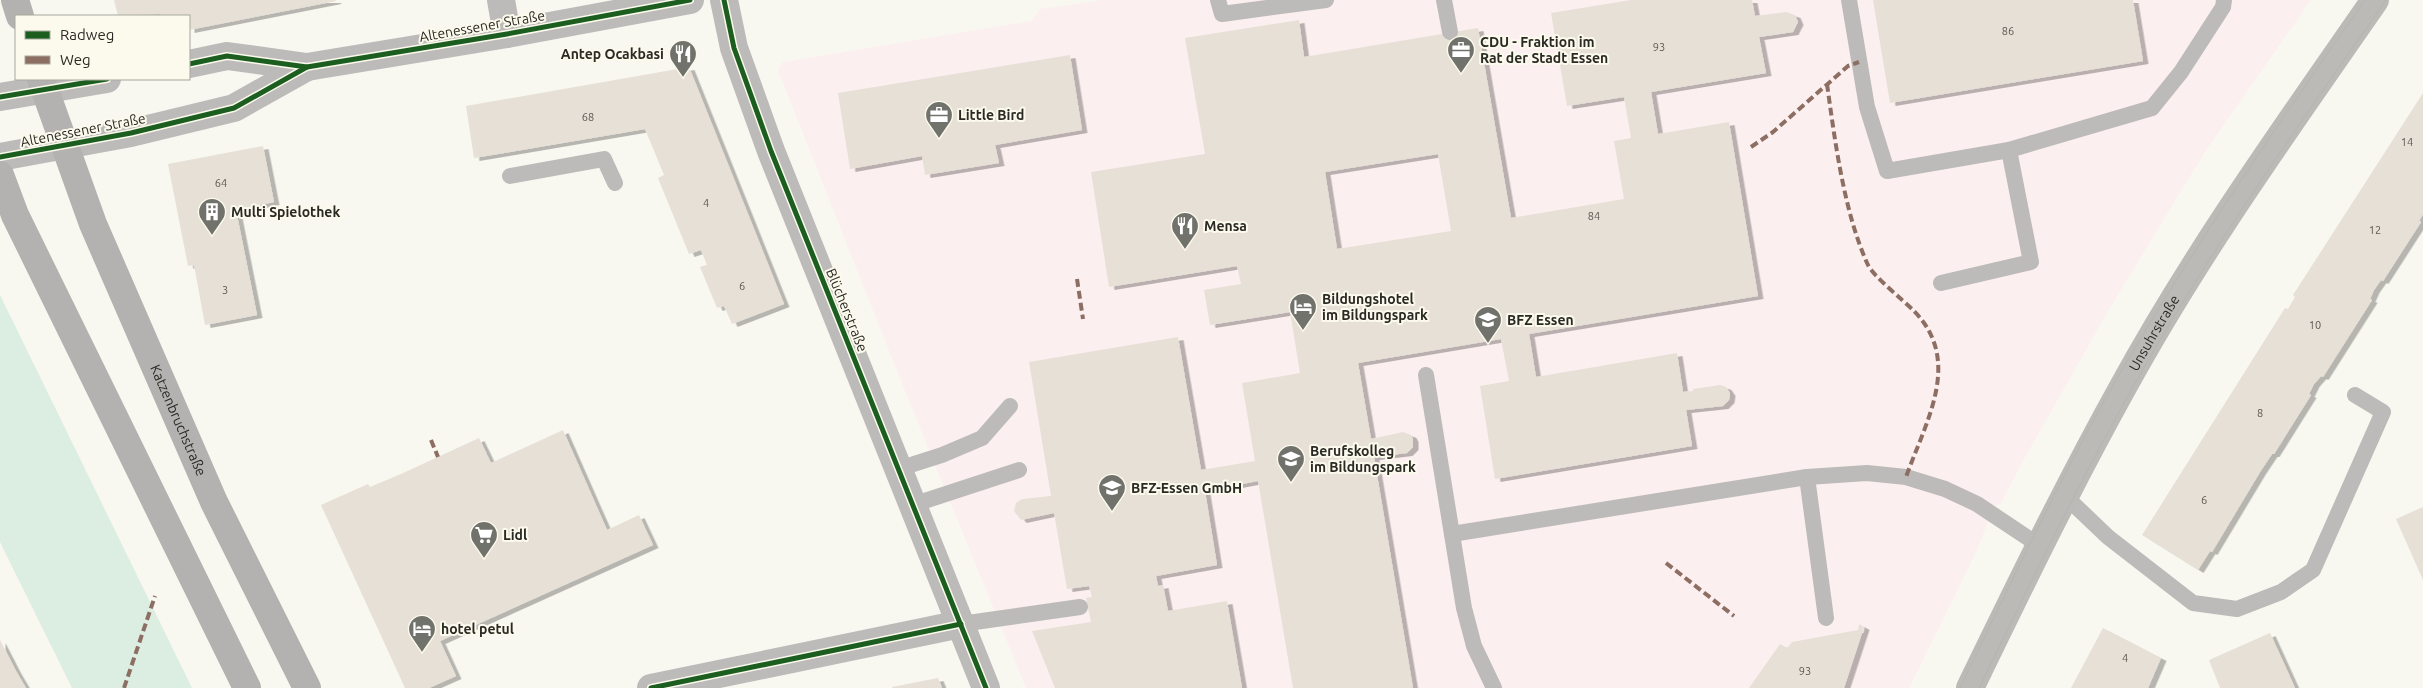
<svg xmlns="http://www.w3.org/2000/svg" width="2423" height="688" font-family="Ubuntu,sans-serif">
	<defs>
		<filter id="shadow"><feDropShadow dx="5.5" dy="3" stdDeviation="0" flood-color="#0004"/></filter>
	</defs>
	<rect width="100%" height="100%" fill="#f8f7f0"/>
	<path fill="#fcefef" d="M1102 0H2311L2206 150 2108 311 2025 457 2001 503 1994 506 1978 548 1909 688H1026L899 376 778 70 783 62 1032 21 1040 9Z"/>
	<path fill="#dcede1" d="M0 295 192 688H72L0 542Z"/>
	<g fill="#e7e0d7" fill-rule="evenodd" filter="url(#shadow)">
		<path d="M114 0H335L336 1 189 30V16H160V14L118 16Z"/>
		<path d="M1631 0H1752L1755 16 1786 12 1795 15 1798 22 1793 32 1759 37 1766 73 1651 92 1658 134 1729 122 1758 296 1529 334 1536 377 1677 353 1683 392 1693 391V389L1720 385 1726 387 1730 393 1729 400 1723 406 1686 410 1692 446 1495 479 1480 386 1509 381 1501 339 1358 363 1371 439 1403 432 1411 435 1413 439V447L1407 453 1374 457 1413 688H1293L1258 481 1205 491 1217 565 1156 576 1158 586 1163 585 1168 611 1227 601 1242 688H1055L1032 631 1091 622 1086 598 1092 597 1089 586 1067 589 1054 513 1021 520 1014 511 1016 503 1022 499 1051 496 1029 362 1178 337 1201 470 1255 461 1242 383 1300 373 1290 312 1210 325 1204 290 1241 284 1237 266 1109 287 1091 172 1205 154 1185 38 1299 20 1304 57 1478 28 1511 218 1624 199 1614 141 1631 138 1624 97 1567 106 1551 13ZM1438 154 1451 231 1337 249 1325 172Z"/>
		<path d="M1873 0H2133L2143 61 1890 103Z"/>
		<path d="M1070 55 1082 130 995 145 999 163 925 175 922 156 850 169 838 93Z"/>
		<path d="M689 67 784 304 732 324 724 306 717 308 700 267 707 265 701 250 689 254 658 178 664 175 645 129 474 158 466 106Z"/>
		<path d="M2423 93V214L2419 221 2421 222 2383 281 2381 280 2374 290 2370 299 2372 300 2323 377 2321 376 2314 384 2309 394 2311 395 2274 454H2272L2260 472 2212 552 2210 551 2198 570 2142 535 2285 308 2288 309 2295 297 2293 295Z"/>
		<path d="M263 146 274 202 236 210 257 315 205 325 194 265 188 266 168 164Z"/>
		<path d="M563 430 607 530 639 515 653 545 440 641 456 676 429 688H405L321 505 368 484 370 487 401 474 479 438 491 463Z"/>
		<path d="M2423 507V580L2396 519Z"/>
		<path d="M1859 624 1864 627 1844 688H1749L1780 644 1787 648 1792 642 1858 630Z"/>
		<path d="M2103 628 2161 658 2148 688H2071Z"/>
		<path d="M2270 633 2295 688H2220L2209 660Z"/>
		<path d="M0 640 16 671 26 688H0Z"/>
		<path d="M938 678 942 688H892V687Z"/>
	</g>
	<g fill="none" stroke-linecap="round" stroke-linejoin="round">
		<g stroke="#bcbbb9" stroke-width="16">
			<path d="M1218 0 1222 14 1326 0"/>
			<path d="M1444 0 1450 32"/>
			<path d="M1849 0 1867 107 1887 171 2009 150 2152 108 2181 72 2223 7 2224 0"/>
			<path d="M510 176 604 159 615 183"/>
			<path d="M1941 283 2031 262 2009 150"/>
			<path d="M1426 375 1464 608 1474 646 1494 688"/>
			<path d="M898 469 942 455 982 438 1010 406"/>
			<path d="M1807 477 1826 618"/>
			<path d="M2065 496 2108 537 2193 603 2237 609 2281 592 2313 570 2383 412 2355 395"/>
			<path d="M912 505 1019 470"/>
			<path d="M1452 534 1807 477 1867 473 1906 477 1945 489 1977 504 2040 546"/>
			<path d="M961 624 1080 607"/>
		</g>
		<g stroke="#bcbbb9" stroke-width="28">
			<path d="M501 0 507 34"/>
			<path d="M724 0 734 48 771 151 986 688"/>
			<path d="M189 64 227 56 307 67 507 34 690 0"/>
			<path d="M0 97 107 79"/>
			<path d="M0 157 131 133 234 108 307 67"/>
			<path d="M651 688 961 624"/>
		</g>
		<path stroke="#bcbab7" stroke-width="28" id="s1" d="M1970 688C2019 587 2068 486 2123 387 2197 252 2287 127 2375 0"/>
		<g stroke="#b4b2b0" stroke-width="28">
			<path d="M15 0 20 16"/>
			<path id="s2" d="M41 79 93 224 214 502 307 688"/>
			<path d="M0 175 15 215 247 688"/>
		</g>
		<g stroke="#b6b4b0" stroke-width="1">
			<path d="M1960 688C2010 585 2059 480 2116 380 2192 249 2278 124 2365 0"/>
			<path d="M1979 688C2028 589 2075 490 2129 394 2205 257 2296 129 2386 0"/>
		</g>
		<g stroke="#8d6e63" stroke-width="4" stroke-dasharray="8 4" stroke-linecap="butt">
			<path d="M1827 84C1835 141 1844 213 1868 265 1872 275 1904 301 1914 311 1963 361 1926 421 1906 477"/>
			<path d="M1751 147 1773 132 1848 66 1859 62"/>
			<path d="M1077 279 1083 319"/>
			<path d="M431 440 438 457"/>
			<path d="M1666 563 1734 616"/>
			<path d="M124 688 155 596"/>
		</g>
		<defs>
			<g id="cycleway">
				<path d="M724 0 734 48 771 151 986 688"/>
				<path d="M189 64 227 56 307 67 507 34 690 0"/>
				<path d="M0 97 107 79"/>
				<path d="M0 157 131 133 234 108 307 67"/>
				<path d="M651 688 961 624"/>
			</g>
		</defs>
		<use href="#cycleway" stroke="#fcfaed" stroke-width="8"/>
		<use href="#cycleway" stroke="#1b5e20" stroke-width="5"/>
	</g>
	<defs>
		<symbol id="office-pin" viewBox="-11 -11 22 30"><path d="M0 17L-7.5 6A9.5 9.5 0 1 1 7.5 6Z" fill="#72726c" stroke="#fcfaed"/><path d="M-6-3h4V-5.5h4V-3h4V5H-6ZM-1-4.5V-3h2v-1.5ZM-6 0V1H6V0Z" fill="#fff"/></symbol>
		<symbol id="restaurant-pin" viewBox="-11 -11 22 30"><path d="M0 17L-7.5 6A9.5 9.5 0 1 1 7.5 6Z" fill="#72726c" stroke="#fcfaed"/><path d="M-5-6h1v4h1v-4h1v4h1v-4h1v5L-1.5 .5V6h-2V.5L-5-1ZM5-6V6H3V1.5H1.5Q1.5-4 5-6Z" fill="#fff"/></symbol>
		<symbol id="building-pin" viewBox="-11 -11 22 30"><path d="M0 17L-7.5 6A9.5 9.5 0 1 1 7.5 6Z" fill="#72726c" stroke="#fcfaed"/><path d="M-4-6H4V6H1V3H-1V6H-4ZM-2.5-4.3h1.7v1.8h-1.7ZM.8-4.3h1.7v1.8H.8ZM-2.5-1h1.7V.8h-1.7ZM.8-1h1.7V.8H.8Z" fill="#fff"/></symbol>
		<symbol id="hotel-pin" viewBox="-11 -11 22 30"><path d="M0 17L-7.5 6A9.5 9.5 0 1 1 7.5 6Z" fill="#72726c" stroke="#fcfaed"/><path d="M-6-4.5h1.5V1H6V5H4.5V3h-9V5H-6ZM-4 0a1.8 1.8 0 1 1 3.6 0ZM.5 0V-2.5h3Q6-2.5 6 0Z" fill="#fff"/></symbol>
		<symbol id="school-pin" viewBox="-11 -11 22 30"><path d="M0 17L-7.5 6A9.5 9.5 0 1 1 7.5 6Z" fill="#72726c" stroke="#fcfaed"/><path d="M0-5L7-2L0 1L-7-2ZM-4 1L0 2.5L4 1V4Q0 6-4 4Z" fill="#fff"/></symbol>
		<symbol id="university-pin" viewBox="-11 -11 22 30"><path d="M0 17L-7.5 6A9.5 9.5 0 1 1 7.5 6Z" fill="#72726c" stroke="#fcfaed"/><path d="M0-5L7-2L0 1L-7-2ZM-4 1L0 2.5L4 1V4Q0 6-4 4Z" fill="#fff"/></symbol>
		<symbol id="supermarket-pin" viewBox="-11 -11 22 30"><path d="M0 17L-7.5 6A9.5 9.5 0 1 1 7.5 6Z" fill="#72726c" stroke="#fcfaed"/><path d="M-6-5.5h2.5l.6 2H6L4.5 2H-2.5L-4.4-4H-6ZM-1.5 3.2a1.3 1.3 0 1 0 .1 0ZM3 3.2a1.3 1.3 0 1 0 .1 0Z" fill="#fff"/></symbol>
	</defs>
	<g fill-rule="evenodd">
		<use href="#office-pin" x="1445" y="34" width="32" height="43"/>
		<use href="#restaurant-pin" x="667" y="38" width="32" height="43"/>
		<use href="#office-pin" x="923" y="99" width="32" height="43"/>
		<use href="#building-pin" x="196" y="196" width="32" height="43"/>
		<use href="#restaurant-pin" x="1169" y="210" width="32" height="43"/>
		<use href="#hotel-pin" x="1287" y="291" width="32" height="43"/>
		<use href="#school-pin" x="1472" y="304" width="32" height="43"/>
		<use href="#university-pin" x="1275" y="443" width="32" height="43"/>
		<use href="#school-pin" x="1096" y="472" width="32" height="43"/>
		<use href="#supermarket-pin" x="468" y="519" width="32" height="43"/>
		<use href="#hotel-pin" x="406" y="613" width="32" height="43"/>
	</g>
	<g text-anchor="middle" stroke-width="4" stroke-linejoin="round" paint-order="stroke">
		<g font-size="11" fill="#5a5852">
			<text x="2008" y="35">86</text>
			<text x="1659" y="51">93</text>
			<text x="588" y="121">68</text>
			<text x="2407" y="146">14</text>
			<text x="221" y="187">64</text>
			<text x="706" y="207">4</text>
			<text x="1594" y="220">84</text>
			<text x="2375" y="234">12</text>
			<text x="742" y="290">6</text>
			<text x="225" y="294">3</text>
			<text x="2315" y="329">10</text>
			<text x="2260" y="417">8</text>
			<text x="2204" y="504">6</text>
			<text x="2125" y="662">4</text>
			<text x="1805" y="675">93</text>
		</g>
		<g font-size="14" fill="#2a2a25" stroke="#fcfaed">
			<text transform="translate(482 26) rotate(-10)" y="5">Altenessener Straße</text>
			<text transform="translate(83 130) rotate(-11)" y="5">Altenessener Straße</text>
			<text transform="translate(847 310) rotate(68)" y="5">Blücherstraße</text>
			<text dy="5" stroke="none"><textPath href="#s1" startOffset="400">Unsuhrstraße</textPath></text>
			<text dy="5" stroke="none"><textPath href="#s2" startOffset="368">Katzenbruchstraße</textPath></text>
		</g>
		<g font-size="14" font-weight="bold" fill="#2a2a25" stroke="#fcfaed" text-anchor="start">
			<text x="1480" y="47">CDU - Fraktion im<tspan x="1480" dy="16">Rat der Stadt Essen</tspan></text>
			<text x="664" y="59" text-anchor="end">Antep Ocakbasi</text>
			<text x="958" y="120">Little Bird</text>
			<text x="231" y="217">Multi Spielothek</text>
			<text x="1204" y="231">Mensa</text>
			<text x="1322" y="304">Bildungshotel<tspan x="1322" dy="16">im Bildungspark</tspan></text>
			<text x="1507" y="325">BFZ Essen</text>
			<text x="1310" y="456">Berufskolleg<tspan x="1310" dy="16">im Bildungspark</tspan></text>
			<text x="1131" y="493">BFZ-Essen GmbH</text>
			<text x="503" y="540">Lidl</text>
			<text x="441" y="634">hotel petul</text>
		</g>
	</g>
	<rect x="15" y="15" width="175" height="65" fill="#fcfaed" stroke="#a8a79d"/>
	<rect x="25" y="31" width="25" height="8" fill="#1b5e20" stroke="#a8a79d"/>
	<text x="60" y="40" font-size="15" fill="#2a2a25">Radweg</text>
	<rect x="25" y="56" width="25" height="8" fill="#8d6e63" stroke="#a8a79d"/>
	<text x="60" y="65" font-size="15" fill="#2a2a25">Weg</text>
</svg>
